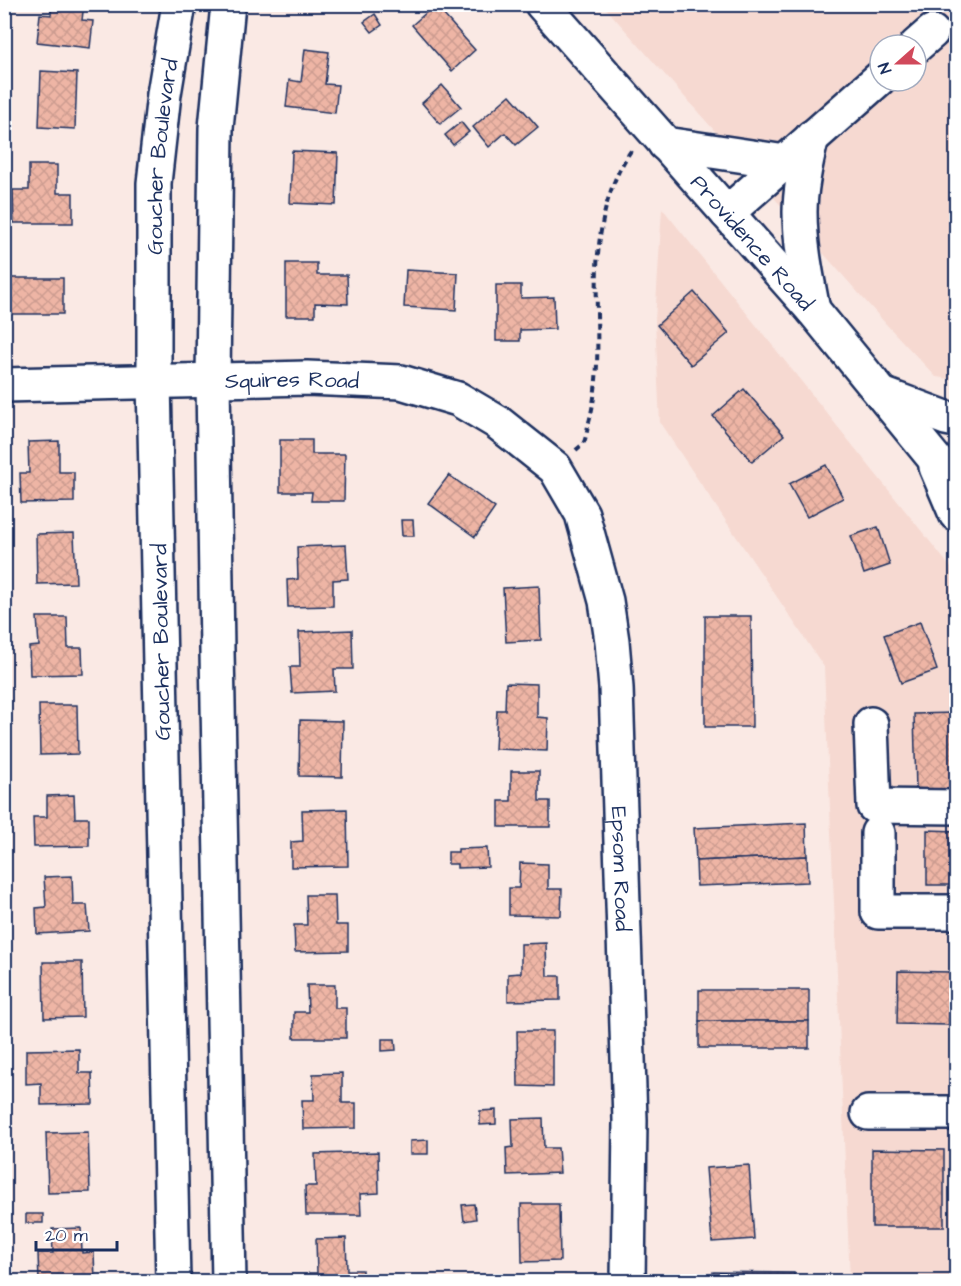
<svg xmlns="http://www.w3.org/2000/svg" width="961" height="1286" font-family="'Architects Daughter',sans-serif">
	<defs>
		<pattern id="building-cross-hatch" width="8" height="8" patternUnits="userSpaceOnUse" patternTransform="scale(1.5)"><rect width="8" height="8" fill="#eeb5a5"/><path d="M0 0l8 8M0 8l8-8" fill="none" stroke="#cc9c90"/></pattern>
	</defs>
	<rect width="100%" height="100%" fill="#fae9e4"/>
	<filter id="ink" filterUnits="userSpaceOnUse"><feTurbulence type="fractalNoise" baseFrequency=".0167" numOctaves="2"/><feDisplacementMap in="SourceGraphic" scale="12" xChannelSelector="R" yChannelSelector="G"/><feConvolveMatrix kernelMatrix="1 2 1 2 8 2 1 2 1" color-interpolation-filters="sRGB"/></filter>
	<g filter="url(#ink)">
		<g fill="#f6d9d1" fill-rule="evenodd">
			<path d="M603 5H956V380L936 377 886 324ZM880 45H916V81H880Z"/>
			<path d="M662 208 956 574V1281H850L824 667 660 423 655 321Z"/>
		</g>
		<g fill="url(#building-cross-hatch)" stroke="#1b2f5e" stroke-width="1.5">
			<path d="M52 4H84L82 20 93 21 90 48 37 42 40 14 51 15Z"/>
			<path d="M435 5 475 50 452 71 412 25Z"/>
			<path d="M375 14 382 25 372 32 364 22Z"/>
			<path d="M305 49 329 52 325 84 338 85 335 113 286 107 289 80 301 82Z"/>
			<path d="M41 71 77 73 75 129 39 127Z"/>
			<path d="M442 85 461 107 440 124 422 103Z"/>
			<path d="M510 95 538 127 516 145 505 133 489 147 473 127Z"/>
			<path d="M461 122 469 132 453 145 445 135Z"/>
			<path d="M292 151 338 153 336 205 290 203Z"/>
			<path d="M29 165H57V193H73V223H14L13 190H29Z"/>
			<path d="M286 263H317V275H347L348 304 315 303V316H286Z"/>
			<path d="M406 270 458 273 456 310 404 307Z"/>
			<rect x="5" y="278" width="58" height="36"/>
			<path d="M496 285H521V298L554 297 555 329 520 330V341H496Z"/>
			<path d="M694 292 729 333 691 365 657 325Z"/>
			<path d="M744 389 784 435 752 462 713 416Z"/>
			<path d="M280 440H312V454H345L344 501H311L312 492H280Z"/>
			<path d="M59 441V472H74V502L21 503 20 473H29L28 442Z"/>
			<path d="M826 465 843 498 807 517 789 484Z"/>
			<path d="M449 475 495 508 475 537 428 503Z"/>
			<path d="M401 520H413L414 536H402Z"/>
			<path d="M878 527 890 565 864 574 851 536Z"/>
			<path d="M74 533 76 583 37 584 36 534Z"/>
			<path d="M346 545 348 579 333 580V606L288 607 287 580 298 579 297 547Z"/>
			<path d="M539 586 541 640 506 642 503 588Z"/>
			<path d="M705 616H751L752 727H705Z"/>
			<path d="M37 617H67L68 648H82L83 674 30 675 29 647 39 646Z"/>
			<path d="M920 622 937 670 901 683 884 635Z"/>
			<path d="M352 630 353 669H334L335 691 292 693 290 667H300L299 632Z"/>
			<path d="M506 683 537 684V717L548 718 547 751 495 749 497 710H505Z"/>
			<path d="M39 705H77L78 754 40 755Z"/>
			<path d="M953 713 956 789 916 790 914 714Z"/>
			<path d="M300 720 343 721 342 777 299 776Z"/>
			<path d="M511 771H539V801H550V827H499V801H511Z"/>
			<path d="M74 795 75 818H89V846L34 847 33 817H47V796Z"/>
			<path d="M347 809 348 866 291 867V842L303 841 302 810Z"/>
			<path d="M806 823 807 856 696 861 694 828Z"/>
			<path d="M927 830 956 831V885H927Z"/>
			<path d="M487 848 488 867 457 868V864H448V852H458V849Z"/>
			<path d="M807 856 808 882 697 886 696 861Z"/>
			<path d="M520 863 548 864V889H562L561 916 509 915V888H519Z"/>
			<path d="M72 876 73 905H87L89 931 37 934 36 908 46 907 44 877Z"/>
			<path d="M306 895H335L336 925H348V951L295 952 294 925H307Z"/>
			<path d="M546 943 547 976H560V1000L508 1001V974L521 973V944Z"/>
			<path d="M43 962H82L83 1017 44 1018Z"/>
			<path d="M898 971 950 972 949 1025 897 1024Z"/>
			<path d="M307 985H335V1008H346V1038H294V1012H308Z"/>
			<rect x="699" y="990" width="110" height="31"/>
			<rect x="699" y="1021" width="110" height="27"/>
			<path d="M517 1031H553V1087L518 1086Z"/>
			<path d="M382 1039H395L396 1050 382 1051Z"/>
			<path d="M79 1049V1073H92L93 1104 41 1105V1083L26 1084V1050Z"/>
			<path d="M342 1073V1103H356V1128L303 1129 302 1100H314L313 1074Z"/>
			<path d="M496 1110V1124L480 1125V1111Z"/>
			<path d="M543 1118 544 1148H558L560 1173 507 1175 506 1148 513 1147 512 1119Z"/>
			<path d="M88 1132 90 1192 48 1193 46 1133Z"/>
			<path d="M428 1140V1154H410V1141Z"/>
			<path d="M872 1149 944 1150V1227H872Z"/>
			<path d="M378 1152 379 1193 360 1194 361 1215H306L305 1186H316L315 1154Z"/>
			<path d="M749 1165 754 1239 712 1242 706 1168Z"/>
			<path d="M474 1204 476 1219 464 1221 462 1205Z"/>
			<path d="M521 1204H559L560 1261 522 1262Z"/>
			<rect x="26" y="1214" width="17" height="9"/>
			<path d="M81 1228 82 1253 94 1252 95 1280 39 1282 38 1253H53L52 1229Z"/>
			<path d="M346 1238 347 1270H362V1282H309V1273H317L316 1239Z"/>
			<path d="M713 1272 794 1273V1282H713Z"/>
		</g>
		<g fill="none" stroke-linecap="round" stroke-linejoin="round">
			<defs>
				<g id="minor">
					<path id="s1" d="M542 4 813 310 956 485"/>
					<path d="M916 46 932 32"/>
					<path d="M812 137C806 161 800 187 800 212 800 245 807 278 813 310"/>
					<path d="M665 144 785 162"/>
					<path d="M727 213 880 78"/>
					<path id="s2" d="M4 385 307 378 401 382 458 399 497 422 555 468 582 514 606 601 612 641 616 688 630 1120 628 1282"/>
					<path d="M882 394 946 418 956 420"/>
					<path d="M936 467 956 514"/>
					<path d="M871 724 874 806 956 807"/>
					<path d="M878 833V912H956"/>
					<path d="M868 1113H956"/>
				</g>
				<g id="major">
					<path d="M228 4 216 128 213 380 217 651 229 1282"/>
					<path id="s3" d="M173 1282 154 381V183L164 94 179 4"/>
				</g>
			</defs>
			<use href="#minor" stroke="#1b2f5e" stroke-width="38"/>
			<use href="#major" stroke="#1b2f5e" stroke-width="38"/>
			<path stroke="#1b2f5e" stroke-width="4" stroke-dasharray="6 4.5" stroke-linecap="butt" d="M576 450C578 448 581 446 583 444 586 439 587 431 588 426 603 372 595 320 597 266 600 224 608 182 633 148"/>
			<use href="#minor" stroke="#fff" stroke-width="33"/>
			<use href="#major" stroke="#fff" stroke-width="33"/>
		</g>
	</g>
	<g text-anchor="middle" stroke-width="6" stroke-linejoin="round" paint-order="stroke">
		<g font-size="22" fill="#1b2f5e" stroke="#fff">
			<text dy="8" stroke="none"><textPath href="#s3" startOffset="1126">Goucher Boulevard</textPath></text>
			<text dy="8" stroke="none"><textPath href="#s1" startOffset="318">Providence Road</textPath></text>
			<text dy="8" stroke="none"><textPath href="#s2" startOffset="288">Squires Road</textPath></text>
			<text transform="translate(160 642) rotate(-91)" y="8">Goucher Boulevard</text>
			<text dy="8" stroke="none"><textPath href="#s2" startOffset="988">Epsom Road</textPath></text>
		</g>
	</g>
	<rect width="961" height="1286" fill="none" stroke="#fff" stroke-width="24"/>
	<rect x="12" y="12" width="937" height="1262" fill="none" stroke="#1b2f5e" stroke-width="2" filter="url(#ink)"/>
	<g transform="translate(898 63) rotate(249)"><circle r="28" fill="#ffffff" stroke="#a4acbf" stroke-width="1.5"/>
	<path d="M0-4.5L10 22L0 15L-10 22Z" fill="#d1495b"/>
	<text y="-9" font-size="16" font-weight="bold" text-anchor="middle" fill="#1b2f5e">N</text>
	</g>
	<path d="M36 1241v9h81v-9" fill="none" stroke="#1b2f5e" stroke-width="3"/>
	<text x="45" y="1241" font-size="18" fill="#1b2f5e" stroke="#ffffff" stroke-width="4.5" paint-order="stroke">20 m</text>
</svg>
